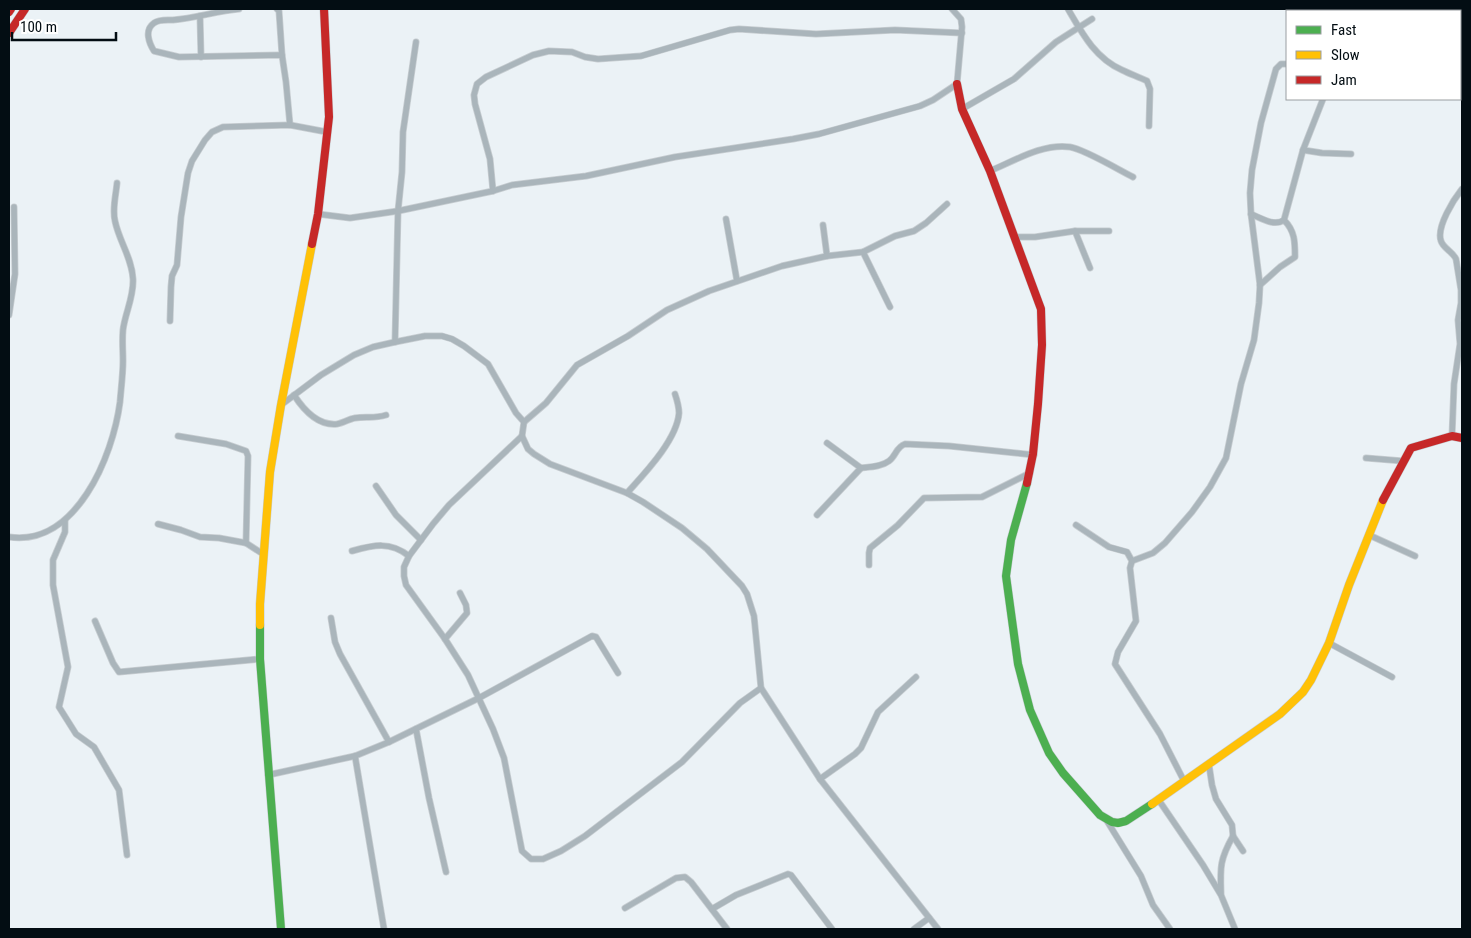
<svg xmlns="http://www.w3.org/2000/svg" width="1471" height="938" font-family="'Roboto Condensed',sans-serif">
	<rect width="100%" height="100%" fill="#ebf2f6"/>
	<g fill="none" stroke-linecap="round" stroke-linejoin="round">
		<defs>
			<g id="street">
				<path d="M239 9C217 11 196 18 173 20 167 20 159 19 154 23 144 30 149 43 154 51L179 57 282 55 286 82 290 125"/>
				<path d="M277 9 279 11 282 55"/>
				<path d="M1068 9C1082 33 1095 58 1122 70 1130 74 1139 77 1147 81L1150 89 1149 126"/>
				<path d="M1459 9 1462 13"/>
				<path d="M1326 11V9"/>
				<path d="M200 16 201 57"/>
				<path d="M962 109 1014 79 1056 42 1092 19"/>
				<path d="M1303 150 1322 153 1351 154"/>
				<path d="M990 171C1014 161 1043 143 1070 147 1084 149 1119 170 1133 177"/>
				<path d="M493 191 490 159 475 104 474 95 477 84 486 77 533 55 549 51 572 52 585 57 598 59 641 56 730 30 739 29 816 34 895 30 962 33"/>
				<path d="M318 214 350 218 398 211 493 191 512 185 586 176 675 157 793 139 819 134 920 106 933 100 957 84 962 27 961 19 952 9"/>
				<path d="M1251 214C1261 218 1274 227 1284 220L1303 150 1323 99"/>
				<path d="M726 219 737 281"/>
				<path d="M823 225 827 256"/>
				<path d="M1075 231 1090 268"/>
				<path d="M1015 237H1035L1075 231H1109"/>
				<path d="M863 252 890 307"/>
				<path d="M1260 285 1280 267 1295 257C1295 242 1295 231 1284 220"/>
				<path d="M9 315 15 274 14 207"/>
				<path d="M170 321 171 287 172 276 177 265 181 217 188 173 192 161 205 140 212 132 223 127 290 125 327 132"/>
				<path d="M395 342 398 211 402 172 403 132 416 42"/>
				<path d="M294 395C303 409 317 426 337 424 343 423 349 419 355 418 366 416 374 419 386 415"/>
				<path d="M281 405 321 375 354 355 373 347 395 342 425 336H442L452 339 464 346 488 364 516 413 524 422 522 436 528 449 534 454 550 464 627 493 643 502 682 528 707 549 742 586 747 594 754 616 761 688 820 779 938 929"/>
				<path d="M524 422 546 403 577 365 628 336 667 310 709 291 782 266 827 256 863 252 895 236 914 231 926 223 947 204"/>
				<path d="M178 436 226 444 246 451 248 456 246 543 263 554"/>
				<path d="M522 436 449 505 433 524 409 556 404 567V576L406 585 445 639 468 675 493 729 504 758 522 851 531 859H543L561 851 585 836 682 762 740 703 761 688"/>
				<path d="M1452 436 1454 384 1460 344 1458 320 1461 303V290L1456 259C1453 252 1443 248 1441 241 1436 227 1454 199 1462 189"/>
				<path d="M827 443 861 468C870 467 881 467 889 461 896 456 896 447 905 444L949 446 1034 455"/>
				<path d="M1366 458 1403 461"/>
				<path d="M376 486 396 515 421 540"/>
				<path d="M627 493C644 474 677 440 679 413 679 407 677 400 675 394"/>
				<path d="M817 515 861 468"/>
				<path d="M65 521V532L53 560V585L68 667 59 707 76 734 94 747 119 790 127 855"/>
				<path d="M158 524 181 530 200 537 219 538 246 543"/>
				<path d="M1076 525 1109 547 1127 552 1132 561 1130 568 1136 621 1118 652 1115 664 1160 734 1184 781"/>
				<path d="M1369 535 1415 556"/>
				<path d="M9 537C76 547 113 456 120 402 121 389 123 374 123 361 123 350 122 341 123 330 125 313 134 297 133 279 132 258 119 241 115 221 112 209 116 195 117 183"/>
				<path d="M352 551C374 545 390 541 409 556"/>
				<path d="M1132 561 1153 553 1165 543 1192 512 1210 487 1226 458 1241 384 1254 340 1259 303 1260 285 1251 214 1250 193 1252 170 1261 123 1276 69 1281 64H1287"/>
				<path d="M869 565V553L870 548 898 525 924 498 982 497 1030 473"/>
				<path d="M331 618 335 642 340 654 389 742"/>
				<path d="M95 621 113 663 119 672 260 659"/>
				<path d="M445 639 467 613 466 605 460 593"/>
				<path d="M1329 643 1392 677"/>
				<path d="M416 729 429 798 446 872"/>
				<path d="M355 756 384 929"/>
				<path d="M1209 765 1212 785 1216 799 1232 825 1233 836 1243 851"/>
				<path d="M268 775 355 756 389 742 479 698 592 636 596 637 618 673"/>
				<path d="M820 779 855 754 861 748 878 712 916 677"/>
				<path d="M1158 799 1203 865 1221 895 1235 929"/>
				<path d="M1107 821 1141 876 1153 905 1170 929"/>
				<path d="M1221 893C1220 867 1220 859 1233 836"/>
				<path d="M625 908 676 878 685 877 691 882 727 929"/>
				<path d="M712 909 736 895 788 874 791 875 832 929"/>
				<path d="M914 929 929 918"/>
			</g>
			<g id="fast">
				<path d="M1027 483 1011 540 1006 576 1018 664 1030 710 1049 753 1063 773 1100 815 1112 822 1118 823 1126 821 1152 804"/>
				<path d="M260 625V659L281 929"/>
			</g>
			<g id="slow">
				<path d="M260 625V604L270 472 281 405 312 244"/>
				<path d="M1152 804 1280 714 1303 692 1311 680 1329 643 1349 585 1383 500"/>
			</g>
			<g id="jam">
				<path d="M9 12 11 9"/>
				<path d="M9 33 25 9"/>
				<path d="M957 84 962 109 990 171 1041 309 1042 345 1038 404 1033 454 1027 483"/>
				<path d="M312 244 318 214 329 117 324 9"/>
				<path d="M1383 500 1411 448 1452 436 1462 438"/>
			</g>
		</defs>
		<use href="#street" stroke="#c7cdd1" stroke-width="7"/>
		<use href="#fast" stroke="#c7cdd1" stroke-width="9"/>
		<use href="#slow" stroke="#c7cdd1" stroke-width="9"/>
		<use href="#jam" stroke="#c7cdd1" stroke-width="9"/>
		<use href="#street" stroke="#aab5bb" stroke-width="5.5"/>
		<use href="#fast" stroke="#4caf50" stroke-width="8"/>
		<use href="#slow" stroke="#ffc107" stroke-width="8"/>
		<use href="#jam" stroke="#c62828" stroke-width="8"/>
	</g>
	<rect width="1471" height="938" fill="none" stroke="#030d13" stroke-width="20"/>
	<rect x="1286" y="10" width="175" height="90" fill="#ffffff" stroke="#9a9ea1"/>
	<rect x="1296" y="26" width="25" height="8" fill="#4caf50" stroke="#9a9ea1"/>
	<text x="1331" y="35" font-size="15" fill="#030d13">Fast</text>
	<rect x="1296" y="51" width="25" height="8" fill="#ffc107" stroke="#9a9ea1"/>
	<text x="1331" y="60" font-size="15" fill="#030d13">Slow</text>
	<rect x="1296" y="76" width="25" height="8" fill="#c62828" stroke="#9a9ea1"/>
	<text x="1331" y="85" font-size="15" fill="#030d13">Jam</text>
	<path d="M12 32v8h104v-8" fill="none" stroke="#030d13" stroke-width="2.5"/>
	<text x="20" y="32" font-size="15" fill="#030d13" stroke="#ffffff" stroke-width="4" paint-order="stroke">100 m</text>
</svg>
